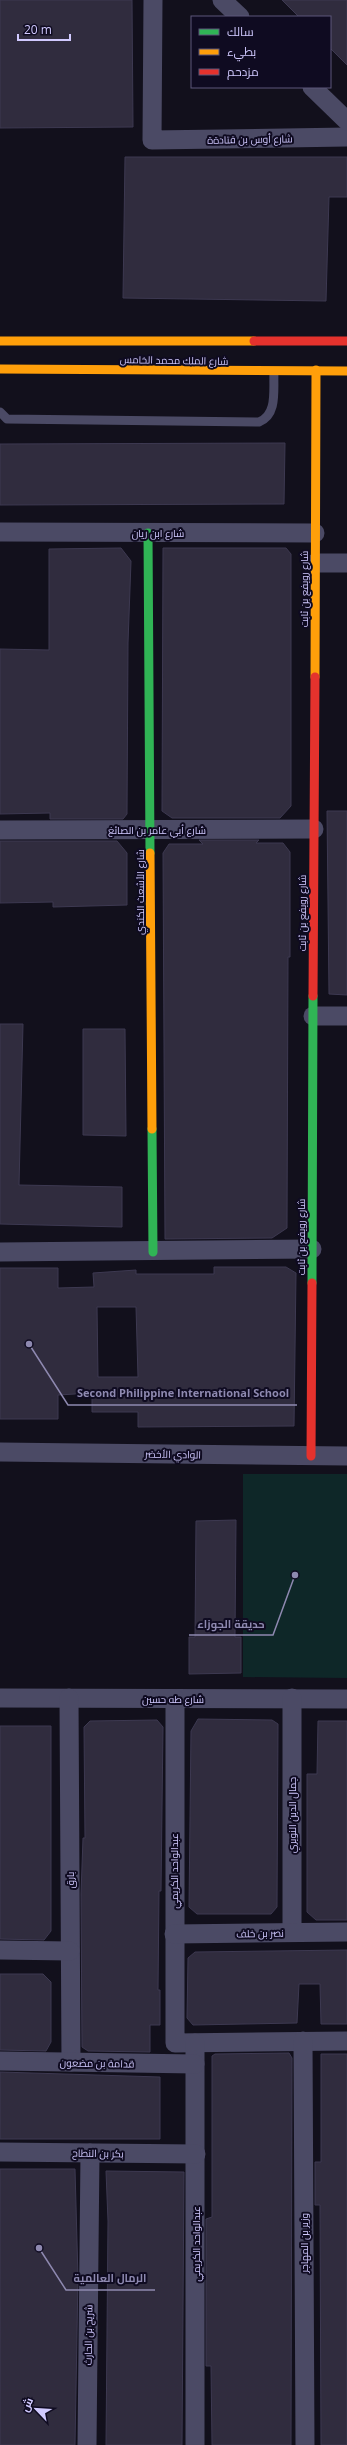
<svg xmlns="http://www.w3.org/2000/svg" width="347" height="2445" font-family="'Open Sans',Cairo,sans-serif">
	<rect width="100%" height="100%" fill="#12101c"/>
	<path fill="#0e2728" d="M243 1474H347V1678L243 1677Z"/>
	<g fill="#302c3e" stroke="#3d3951" fill-rule="evenodd">
		<path d="M0 0H132L133 127 0 128Z"/>
		<path d="M282 0H347V65L330 48V17H299Z"/>
		<path d="M125 157H347V197H329L326 301 123 298Z"/>
		<path d="M285 443 284 504 0 505V444Z"/>
		<path d="M121 548 131 561 128 643 127 814 123 819H50V813L0 814V649L49 650V549Z"/>
		<path d="M163 548H286L291 554V806L280 818H172L162 811Z"/>
		<path d="M327 811H347V995L329 994Z"/>
		<path d="M199 840H259L256 843H283L290 852V957H288L287 1228 272 1238 165 1239 163 853 169 844H203Z"/>
		<path d="M0 841H117L127 853V905L53 907V902L0 903Z"/>
		<path d="M0 1024H23L19 1185 122 1187V1227L0 1224Z"/>
		<path d="M83 1029H125L126 1136 83 1135Z"/>
		<path d="M214 1267H286L296 1273 294 1426 138 1427V1412H92V1393L58 1395V1419H0V1268H58V1288L94 1287 93 1273 136 1270V1274H214ZM97 1307H136L138 1377H98Z"/>
		<path d="M236 1520 235 1637H241V1673L189 1674V1637H195L196 1521Z"/>
		<path d="M198 1719 272 1720 278 1724 277 1907 271 1914H197L189 1907 191 1731Z"/>
		<path d="M157 1720 163 1727 161 1891H159L158 1990H160V2025H150V2052L88 2051 82 2047 81 1894 83 1838H85L84 1727 90 1721Z"/>
		<path d="M318 1721H347V1920H316L307 1912V1774H317Z"/>
		<path d="M0 1726H51V1931L44 1940 0 1939Z"/>
		<path d="M347 1950V2024H321L320 1984H299L297 2023 193 2025 187 2018 188 1958 195 1952Z"/>
		<path d="M0 1974H43L51 1982V2042L46 2051 0 2050Z"/>
		<path d="M289 2053 292 2058 291 2445H212L211 2366H206V2219L212 2217V2056L215 2054Z"/>
		<path d="M321 2054H347V2445H321L320 2211V2205H315V2162H321Z"/>
		<path d="M0 2072 160 2077V2139H0Z"/>
		<path d="M0 2169H75L78 2278 75 2445H0Z"/>
		<path d="M106 2171 184 2172 182 2445H106L108 2221Z"/>
	</g>
	<g fill="none" stroke-linecap="round" stroke-linejoin="round">
		<path stroke="#4b4a65" stroke-width="9" d="M0 412 7 419 259 422C278 415 273 389 274 372"/>
		<g stroke="#4b4a65" stroke-width="19">
			<path d="M153 0 152 140 347 137"/>
			<path d="M222 0 240 17"/>
			<path d="M312 87 347 121"/>
			<path d="M0 532 315 533"/>
			<path d="M315 563H347"/>
			<path d="M0 830 314 829"/>
			<path d="M313 1016H347"/>
			<path d="M0 1252 312 1249"/>
			<path d="M0 1452 347 1456"/>
			<path d="M0 1698 347 1699"/>
			<path d="M69 1698 71 2062"/>
			<path d="M292 1698V1932"/>
			<path d="M175 1699V2043L347 2041"/>
			<path d="M174 1934 347 1932"/>
			<path d="M0 1950 70 1951"/>
			<path d="M303 2041 305 2445"/>
			<path d="M195 2043V2445"/>
			<path d="M0 2061 195 2064"/>
			<path d="M0 2152 196 2154"/>
			<path d="M87 2445 90 2153"/>
		</g>
		<g stroke="#30b455" stroke-width="9">
			<path d="M148 533 150 853"/>
			<path d="M152 1129 153 1252"/>
			<path d="M312 1283 313 996"/>
		</g>
		<g stroke="#ff9f0a" stroke-width="9">
			<path d="M0 341H254"/>
			<path d="M0 369 347 371"/>
			<path d="M315 677 316 370"/>
			<path d="M150 853 152 1129"/>
		</g>
		<g stroke="#e5322d" stroke-width="9">
			<path d="M254 341H347"/>
			<path d="M313 996 315 677"/>
			<path d="M311 1456 312 1283"/>
		</g>
	</g>
	<g text-anchor="middle" stroke-width="4" stroke-linejoin="round" paint-order="stroke">
		<g font-size="10" fill="#d1caff" stroke="#0f0b21">
			<text transform="translate(250 139) rotate(-1)" y="4">شارع أوس بن قتادةة</text>
			<text transform="translate(174 360) rotate(1)" y="4">شارع الملك محمد الخامس</text>
			<text x="158" y="537">شارع ابن ريان</text>
			<text transform="translate(304 589) rotate(-90)" y="4">شارع رويفع بن ثابت</text>
			<text x="157" y="834">شارع أبي عامر بن الصائغ</text>
			<text transform="translate(140 892) rotate(-90)" y="4">شارع الأشعث الكندي</text>
			<text transform="translate(302 913) rotate(-90)" y="4">شارع رويفع بن ثابت</text>
			<text transform="translate(301 1237) rotate(-90)" y="4">شارع رويفع بن ثابت</text>
			<text transform="translate(173 1454) rotate(1)" y="4">الوادي الأخضر</text>
			<text x="173" y="1703">شارع طه حسين</text>
			<text transform="translate(292 1815) rotate(-90)" y="4">جمال الدين النويري</text>
			<text transform="translate(174 1871) rotate(-90)" y="4">عبدالواحد الكريمي</text>
			<text transform="translate(70 1880) rotate(-90)" y="4">بارق</text>
			<text transform="translate(260 1933) rotate(-1)" y="4">نصر بن خلف</text>
			<text transform="translate(97 2063) rotate(1)" y="4">قدامة بن مضعون</text>
			<text transform="translate(98 2153) rotate(1)" y="4">بكر بن النطاح</text>
			<text transform="translate(304 2243) rotate(-90)" y="4">وزير بن المهاجر</text>
			<text transform="translate(196 2244) rotate(-90)" y="4">عبدالواحد الكريمي</text>
			<text transform="translate(88 2335) rotate(-89)" y="4">شريح بن الحارث</text>
		</g>
	</g>
	<path fill="none" stroke="#8e89b0" stroke-width="1.5" d="M29 1344L68 1405H297M295 1575L273 1635H189M39 2248L66 2290H155"/>
	<g fill="#8e89b0" stroke="#0f0b21" stroke-width="1.5">
		<circle cx="29" cy="1344" r="4"/>
		<circle cx="295" cy="1575" r="4"/>
		<circle cx="39" cy="2248" r="4"/>
	</g>
	<g font-size="11" text-anchor="middle" font-weight="bold" fill="#8e89b0" stroke="#0f0b21" stroke-width="4" stroke-linejoin="round" paint-order="stroke">
		<text x="183" y="1397">Second Philippine International School</text>
		<text x="231" y="1628">حديقة الجوزاء</text>
		<text x="110" y="2282">الرمال العالمية</text>
	</g>
	<rect x="191" y="16" width="140" height="72" fill="#0f0b21" stroke="#5d577a"/>
	<rect x="199" y="29" width="20" height="6" fill="#30b455" stroke="#5d577a"/>
	<text x="227" y="36" font-size="12" fill="#d1caff">سالك</text>
	<rect x="199" y="49" width="20" height="6" fill="#ff9f0a" stroke="#5d577a"/>
	<text x="227" y="56" font-size="12" fill="#d1caff">بطيء</text>
	<rect x="199" y="69" width="20" height="6" fill="#e5322d" stroke="#5d577a"/>
	<text x="227" y="76" font-size="12" fill="#d1caff">مزدحم</text>
	<g transform="translate(36 2409) rotate(295)" stroke="#0f0b21" stroke-width="3" paint-order="stroke">
	<path d="M0-3L7 15L0 10L-7 15Z" fill="#d1caff"/>
	<text y="-6" font-size="11" font-weight="bold" text-anchor="middle" fill="#d1caff">ش</text>
	</g>
	<path d="M18 34v6h52v-6" fill="none" stroke="#d1caff" stroke-width="2"/>
	<text x="24" y="34" font-size="12" fill="#d1caff" stroke="#0f0b21" stroke-width="3" paint-order="stroke">20 m</text>
</svg>
